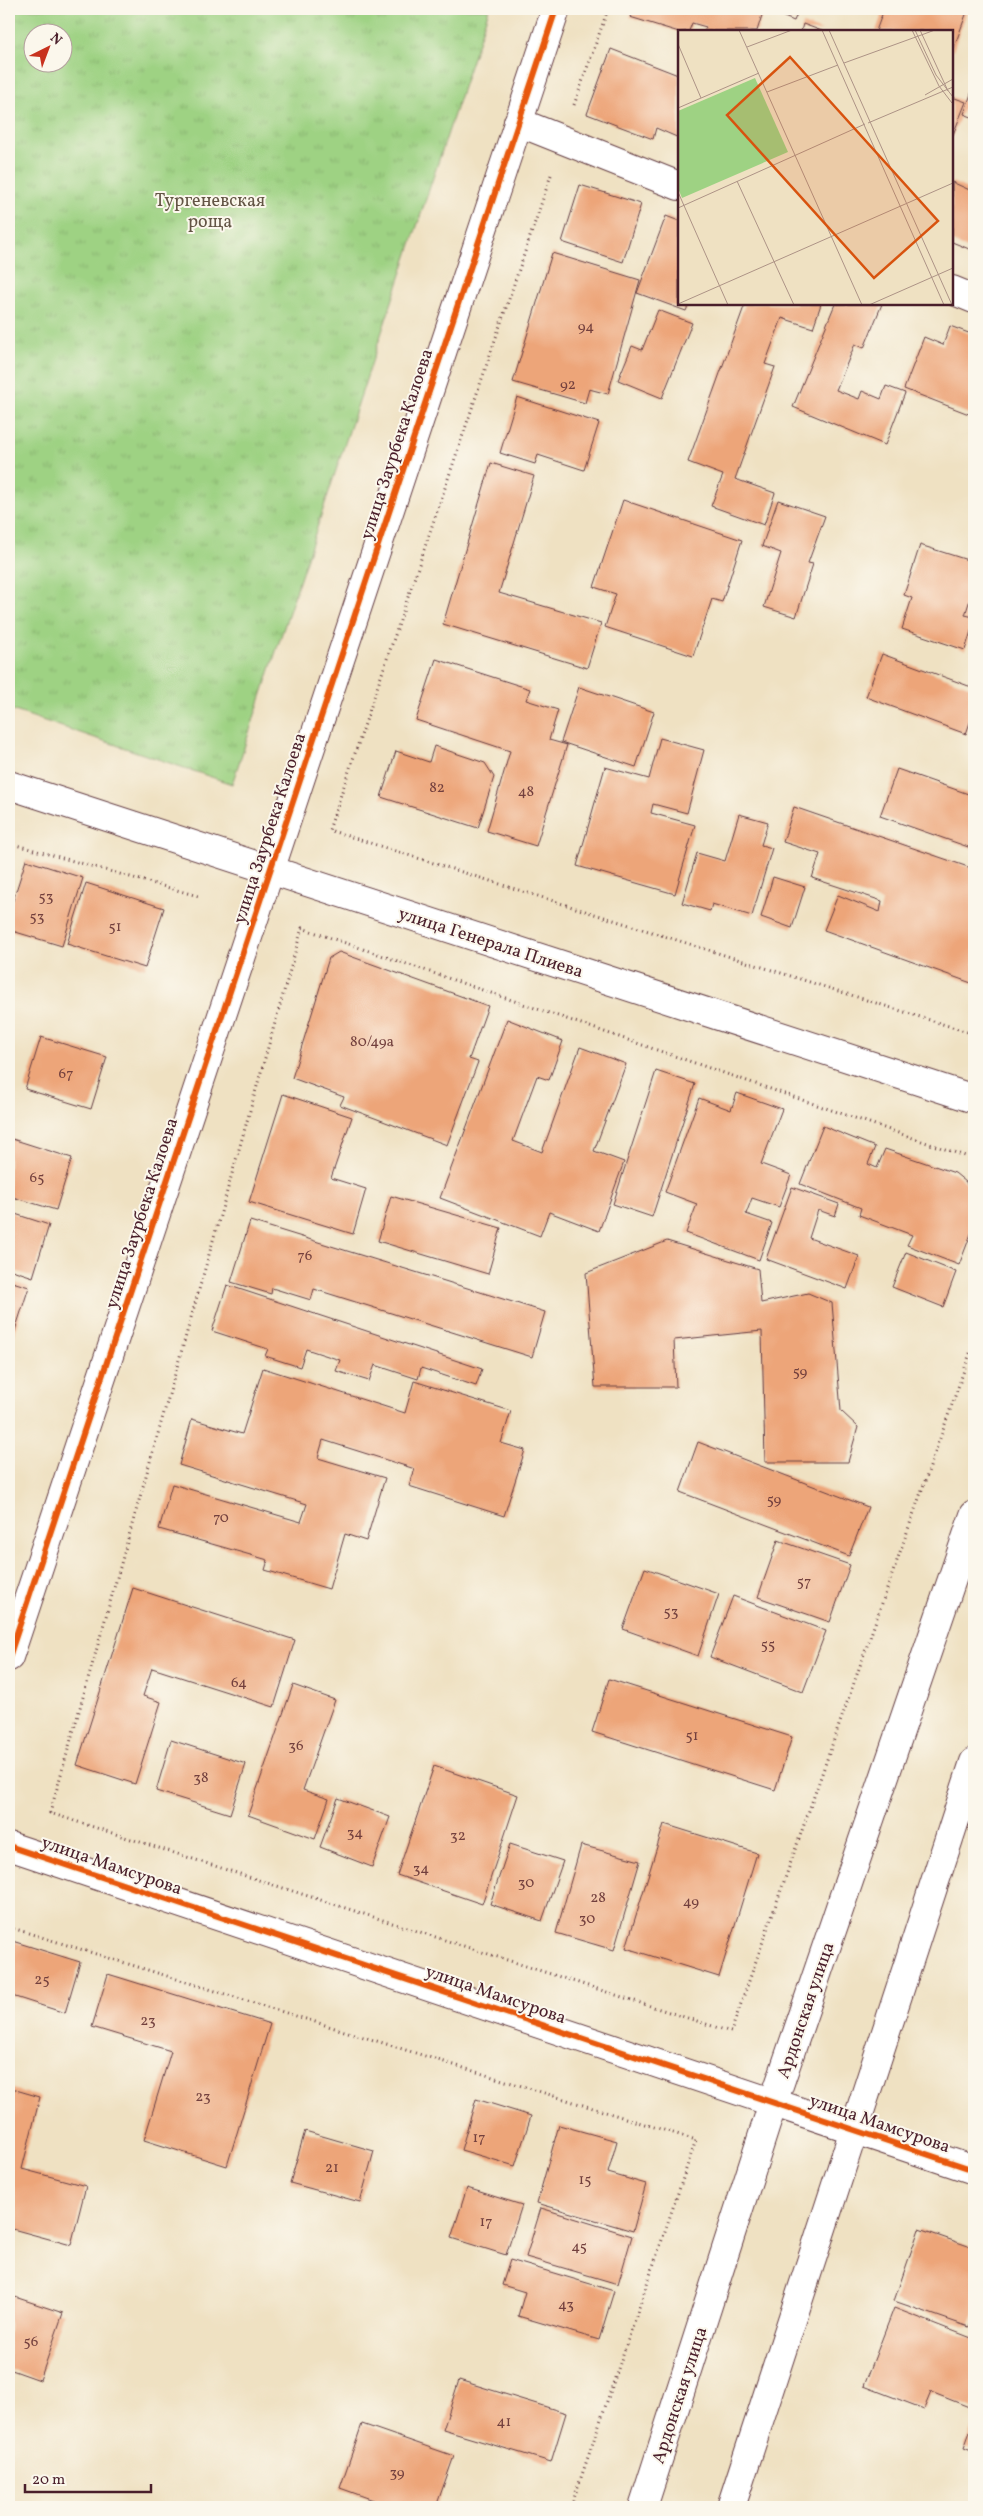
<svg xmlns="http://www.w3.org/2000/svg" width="983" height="2516" font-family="Vollkorn,serif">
	<defs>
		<pattern id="grass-tufts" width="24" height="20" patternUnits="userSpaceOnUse" patternTransform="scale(1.25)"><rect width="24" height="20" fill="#9ed283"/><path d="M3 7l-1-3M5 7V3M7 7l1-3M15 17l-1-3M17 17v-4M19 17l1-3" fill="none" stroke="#8ab471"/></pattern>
	</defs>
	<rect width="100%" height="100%" fill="#fbf7ec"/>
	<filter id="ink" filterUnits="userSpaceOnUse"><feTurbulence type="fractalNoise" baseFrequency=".02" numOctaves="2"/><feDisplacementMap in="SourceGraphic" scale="10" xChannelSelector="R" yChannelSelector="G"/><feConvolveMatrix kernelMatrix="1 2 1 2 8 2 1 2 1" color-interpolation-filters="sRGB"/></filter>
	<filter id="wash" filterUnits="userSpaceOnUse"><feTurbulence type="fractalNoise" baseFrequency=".0096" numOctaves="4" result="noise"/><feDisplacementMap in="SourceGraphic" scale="20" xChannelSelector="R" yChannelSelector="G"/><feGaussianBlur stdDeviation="1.12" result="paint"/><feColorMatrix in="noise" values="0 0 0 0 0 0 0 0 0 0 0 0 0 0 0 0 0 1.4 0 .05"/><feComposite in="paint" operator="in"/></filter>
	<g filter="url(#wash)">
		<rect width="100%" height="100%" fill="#efe1c2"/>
		<path fill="url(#grass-tufts)" stroke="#747857" fill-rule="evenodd" d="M9 9H489L232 784 9 709ZM32 32H62V62H32Z"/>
		<g id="blocks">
			<g fill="#eda579">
				<path d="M633 9H799L794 21 764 9 757 31H704L706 27 692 23 689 31 679 32 630 17Z"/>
				<path d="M884 9H968L952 53V31H876Z"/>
				<path d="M803 24 822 31H801Z"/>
				<path d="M611 49 678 75 679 72V138L656 128 653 139 587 114Z"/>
				<path d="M974 85V118L964 114Z"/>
				<path d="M952 97 966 102 952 137Z"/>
				<path d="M952 182 974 192V251L952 242Z"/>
				<path d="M580 185 641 204 623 262 562 242Z"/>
				<path d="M666 216 679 221V304H689L686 311 637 293Z"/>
				<path d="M552 253 640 280 608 394 589 389 585 403 513 382Z"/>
				<path d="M745 304H821L813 328 782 318 765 364 775 367 735 479 775 493 764 525 711 506 723 475 688 462Z"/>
				<path d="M835 304H882L864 348 855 344 836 390 859 399 862 391 881 399 886 386 905 393 885 445 793 407Z"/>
				<path d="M658 310 692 323 662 398 618 380 632 346 642 350Z"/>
				<path d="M950 326 974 335V416L904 389 924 337 943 345Z"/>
				<path d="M517 397 599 423 584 470 538 455 535 464 500 453Z"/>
				<path d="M491 463 534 476 499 593 601 623 587 668 443 624Z"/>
				<path d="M623 500 742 540 722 602 712 599 693 656 605 627 616 594 594 587Z"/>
				<path d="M778 500 825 516 808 563 813 564 796 617 764 607 781 553 762 546Z"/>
				<path d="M920 545 974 562V587L965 615 974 617V622L965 650 902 629 912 598 904 595Z"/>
				<path d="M882 654 974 688V711L966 734 866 697Z"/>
				<path d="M436 659 530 689 526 700 558 710 549 740 567 745 536 846 487 831 510 751 416 720Z"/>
				<path d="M579 687 654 712 636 767 561 742Z"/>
				<path d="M660 738 704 750 687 813 653 804 651 813 695 825 675 894 577 866 605 767 649 779Z"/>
				<path d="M434 746 485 763 494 777 478 828 381 797 396 751 429 762Z"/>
				<path d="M897 769 974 796V849L880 816Z"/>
				<path d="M794 807 974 869V984L824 930 838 895 880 912 882 901 812 878 820 854 783 842Z"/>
				<path d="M739 814 768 822 761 845 772 848 752 916 712 904 710 911 682 903 697 853 725 861Z"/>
				<path d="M26 860 83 878 62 946 9 930V913Z"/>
				<path d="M773 877 805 887 792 928 761 917Z"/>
				<path d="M86 883 164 908 145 968 67 944Z"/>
				<path d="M339 952 488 1006 469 1059 478 1062 447 1145 340 1105 344 1097 292 1078 329 958Z"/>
				<path d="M507 1019 563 1041 549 1080 537 1076 513 1141 542 1152 580 1047 626 1064 594 1151 624 1162 599 1231 549 1212 540 1236 440 1198Z"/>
				<path d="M41 1037 107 1057 91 1109 25 1089Z"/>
				<path d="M656 1071 695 1084 652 1217 613 1204Z"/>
				<path d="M737 1093 782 1109 761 1164 791 1175 779 1207 752 1198 746 1214 772 1223 759 1260 686 1233 697 1204 665 1192 699 1098 731 1110Z"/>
				<path d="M283 1094 352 1117 331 1178 366 1189 353 1234 249 1202Z"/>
				<path d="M823 1126 875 1147 868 1164 877 1168 885 1149 955 1173 966 1182 974 1198V1226L959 1265 907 1245 912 1235 859 1215 861 1208 800 1184Z"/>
				<path d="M9 1138 72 1158 56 1210 9 1196Z"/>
				<path d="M792 1187 839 1204 835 1216 818 1210 809 1238 859 1256 847 1289 766 1259Z"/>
				<path d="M391 1196 501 1228 488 1274 378 1241Z"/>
				<path d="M9 1212 49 1225 33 1277 9 1269Z"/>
				<path d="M250 1221 545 1312 532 1357 314 1289 311 1300 272 1288 271 1294 231 1282Z"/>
				<path d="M667 1241 758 1269 761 1303 808 1293 832 1303 841 1411 858 1427 848 1462H765L762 1331 674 1340 676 1387H595L586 1273Z"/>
				<path d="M906 1252 956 1272 943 1307 892 1287Z"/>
				<path d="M9 1281 29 1287 9 1349Z"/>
				<path d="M227 1285 482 1369 476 1386 421 1368 418 1379 375 1365 369 1381 336 1371 340 1360 306 1349 300 1367 265 1356 268 1349 212 1331Z"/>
				<path d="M263 1368 405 1413 414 1381 511 1411 501 1443 525 1450 504 1516 409 1486 415 1469 323 1440 318 1458 385 1478 366 1541 345 1534 329 1589 265 1570 268 1560 159 1529 172 1484 301 1522 307 1504 179 1465 192 1419 242 1434Z"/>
				<path d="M698 1442 868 1507 849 1556 680 1492Z"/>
				<path d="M778 1540 850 1565 830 1622 758 1597Z"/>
				<path d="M645 1568 719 1594 698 1656 623 1629Z"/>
				<path d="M133 1588 295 1640 274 1707 152 1668 143 1696 161 1702 135 1784 77 1765Z"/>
				<path d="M733 1596 826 1631 803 1692 710 1657Z"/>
				<path d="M609 1679 792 1737 775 1790 592 1732Z"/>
				<path d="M293 1685 335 1700 303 1790 329 1799 315 1839 248 1815Z"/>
				<path d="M171 1740 246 1764 230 1814 156 1791Z"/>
				<path d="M434 1766 518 1795 482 1904 397 1875Z"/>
				<path d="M338 1798 390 1817 372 1867 320 1847Z"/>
				<path d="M664 1824 757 1853 719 1977 626 1948Z"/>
				<path d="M510 1844 563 1861 542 1921 490 1904Z"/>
				<path d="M581 1845 640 1861 614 1950 556 1933Z"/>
				<path d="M9 1940 80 1962 65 2013 9 1995Z"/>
				<path d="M108 1974 270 2024 227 2166 144 2140 171 2051 92 2027Z"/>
				<path d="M9 2088 40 2097 22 2169 86 2186 71 2245 9 2228Z"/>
				<path d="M476 2099 531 2116 515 2166 461 2150Z"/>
				<path d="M559 2125 617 2141 608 2173 646 2184 633 2231 537 2203Z"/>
				<path d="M305 2131 374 2151 360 2202 290 2183Z"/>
				<path d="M467 2188 522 2205 506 2255 451 2238Z"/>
				<path d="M541 2208 632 2236 618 2284 526 2257Z"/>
				<path d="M919 2229 974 2248V2314L969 2327 894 2301Z"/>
				<path d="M510 2260 614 2291 599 2340 518 2316 525 2292 502 2285Z"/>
				<path d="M9 2295 63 2313 40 2380 9 2369Z"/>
				<path d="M894 2308 974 2339 972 2346 974 2347V2409L931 2392 924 2409 864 2386Z"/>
				<path d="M459 2380 566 2413 551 2462 443 2430Z"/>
				<path d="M974 2421V2452L964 2448Z"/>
				<path d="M362 2424 454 2456 436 2507H393L340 2488Z"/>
			</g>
		</g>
	</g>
	<g filter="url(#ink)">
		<use href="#blocks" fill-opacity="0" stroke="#633c42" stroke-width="1"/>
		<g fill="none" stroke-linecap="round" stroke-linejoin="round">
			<defs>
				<g id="street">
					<path d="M518 122 679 186"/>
					<path d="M952 290 974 299"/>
					<path d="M9 1657 556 9"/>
					<path d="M9 1846 974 2170"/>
				</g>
				<g id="secondary">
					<path d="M9 785 974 1099"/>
					<path d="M643 2507 773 2103 974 1515"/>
					<path d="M731 2507 974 1762"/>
				</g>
			</defs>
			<use href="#street" stroke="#633c42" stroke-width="30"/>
			<use href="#secondary" stroke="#633c42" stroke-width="30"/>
			<g stroke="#633c42" stroke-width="3" stroke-dasharray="1 4" stroke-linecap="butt">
				<path d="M574 105 608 9"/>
				<path d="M551 175 329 830 974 1034"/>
				<path d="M9 843 198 896"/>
				<path d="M974 1159 302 928 50 1813 731 2032 974 1342"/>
				<path d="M9 1927 696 2140 571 2507"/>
			</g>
			<use href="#street" stroke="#fff" stroke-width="28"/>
			<use href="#secondary" stroke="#fff" stroke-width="28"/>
			<defs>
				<g id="cycleway">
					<path d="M9 1657 556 9"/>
					<path d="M9 1846 974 2170"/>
				</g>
			</defs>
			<use href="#cycleway" stroke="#fbf7ec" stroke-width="9"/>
			<use href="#cycleway" stroke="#e8590c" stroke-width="6"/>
		</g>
	</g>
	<g text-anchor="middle" stroke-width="4" stroke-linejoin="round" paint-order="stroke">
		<g font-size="15" fill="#73403e">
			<text x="586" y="331">94</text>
			<text x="568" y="389">92</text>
			<text x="437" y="792">82</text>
			<text x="526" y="796">48</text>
			<text x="46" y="901">53</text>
			<text x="37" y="921">53</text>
			<text x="115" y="931">51</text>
			<text x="372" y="1046">80/49а</text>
			<text x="66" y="1078">67</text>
			<text x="37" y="1182">65</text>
			<text x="305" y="1260">76</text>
			<text x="800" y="1376">59</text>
			<text x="774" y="1504">59</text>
			<text x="221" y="1522">70</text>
			<text x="804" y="1586">57</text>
			<text x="671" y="1616">53</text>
			<text x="768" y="1649">55</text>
			<text x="239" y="1687">64</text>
			<text x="692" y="1740">51</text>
			<text x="296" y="1750">36</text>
			<text x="201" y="1782">38</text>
			<text x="355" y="1837">34</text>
			<text x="458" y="1840">32</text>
			<text x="421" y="1873">34</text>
			<text x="526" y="1887">30</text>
			<text x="598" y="1902">28</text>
			<text x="691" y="1906">49</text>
			<text x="587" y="1923">30</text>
			<text x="42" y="1984">25</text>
			<text x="148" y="2025">23</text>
			<text x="203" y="2101">23</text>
			<text x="479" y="2142">17</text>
			<text x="332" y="2172">21</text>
			<text x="585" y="2184">15</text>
			<text x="486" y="2226">17</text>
			<text x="579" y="2251">45</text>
			<text x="566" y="2309">43</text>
			<text x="31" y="2346">56</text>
			<text x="504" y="2426">41</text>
			<text x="397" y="2477">39</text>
		</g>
		<g font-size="18" fill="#635545" stroke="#fbf7ec">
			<text x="210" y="206">Тургеневская<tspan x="210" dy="21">роща</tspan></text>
		</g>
		<g font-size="18" fill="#4a1f2b" stroke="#fbf7ec">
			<text transform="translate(396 444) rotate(-72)" y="6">улица Заурбека Калоева</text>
			<text transform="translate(269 828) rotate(-72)" y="6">улица Заурбека Калоева</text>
			<text transform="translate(491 942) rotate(18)" y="6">улица Генерала Плиева</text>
			<text transform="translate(141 1213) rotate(-72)" y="6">улица Заурбека Калоева</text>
			<text transform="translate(112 1865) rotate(19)" y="6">улица Мамсурова</text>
			<text transform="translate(496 1994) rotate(19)" y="6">улица Мамсурова</text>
			<text transform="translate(805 2010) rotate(-71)" y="6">Ардонская улица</text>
			<text transform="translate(880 2123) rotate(19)" y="6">улица Мамсурова</text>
			<text transform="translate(679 2395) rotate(-72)" y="6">Ардонская улица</text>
		</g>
	</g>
	<g transform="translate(678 30)">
		<rect width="275" height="275" fill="#efe1c2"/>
		<path d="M77 48 110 122 4 168 0 158V81Z" fill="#9ed283"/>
		<path fill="none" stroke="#ad9386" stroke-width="1" d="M61 0 184 275M144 0 266 275M151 0 274 275M234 0 261 56 274 73M237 0 258 45 275 67M242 0 270 61M0 14 23 68M69 17 114 0M166 33 257 0M89 62 160 35M247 65 275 49M0 78 81 43M190 93 275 57M59 151 116 275M0 162 50 275M0 178 187 94M0 274 275 153M191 275 275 238"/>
		<path fill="#d8530f" fill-opacity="0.15" stroke="#d8530f" stroke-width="2.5" d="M112 27 260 191 196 248 49 85Z"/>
		<rect width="275" height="275" fill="none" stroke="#4a1f2b" stroke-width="2.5"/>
	</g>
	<rect width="983" height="2516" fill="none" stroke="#fbf7ec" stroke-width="30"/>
	<g transform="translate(48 48) rotate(42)"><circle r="24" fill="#fbf7ec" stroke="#b4a19f"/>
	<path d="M0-4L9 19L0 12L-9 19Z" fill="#c8321e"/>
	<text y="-8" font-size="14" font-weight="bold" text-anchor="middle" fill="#4a1f2b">N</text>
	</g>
	<path d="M25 2484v8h126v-8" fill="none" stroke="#4a1f2b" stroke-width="2.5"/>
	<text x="32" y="2484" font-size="15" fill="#4a1f2b" stroke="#fbf7ec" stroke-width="4" paint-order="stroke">20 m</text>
</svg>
